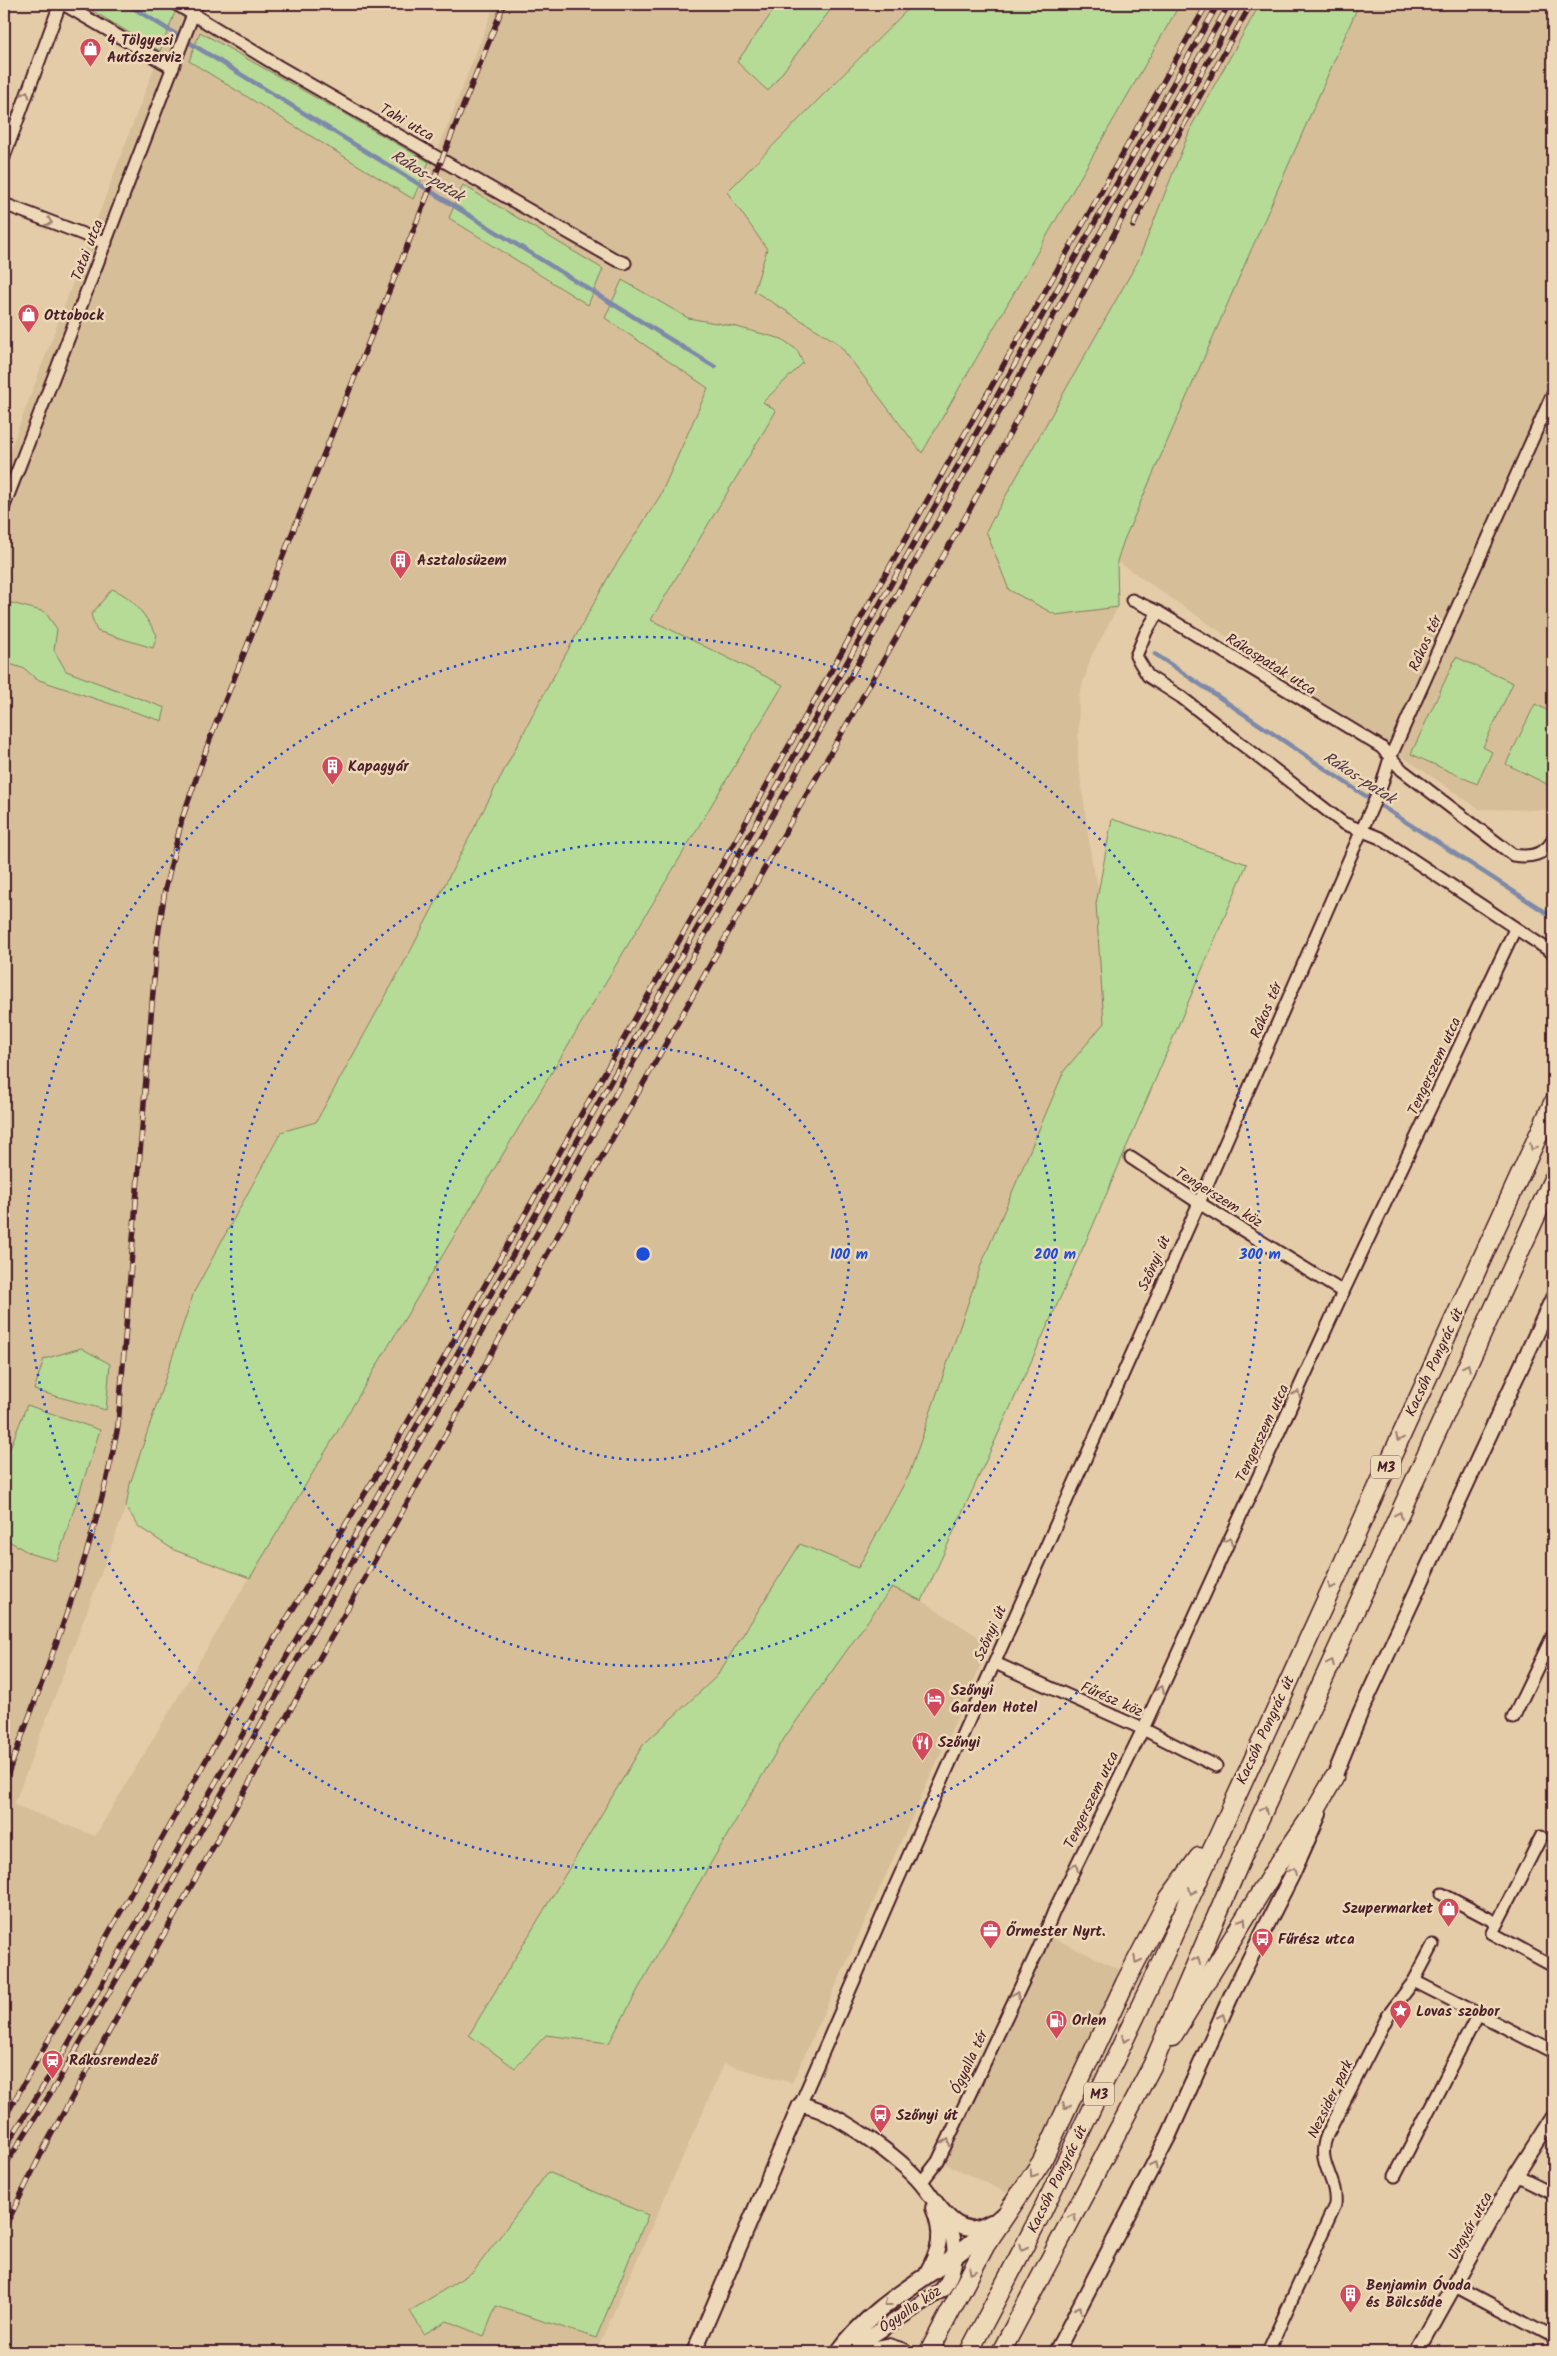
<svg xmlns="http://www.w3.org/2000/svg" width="1557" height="2356" font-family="Kalam,sans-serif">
	<rect width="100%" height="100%" fill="#e3cca7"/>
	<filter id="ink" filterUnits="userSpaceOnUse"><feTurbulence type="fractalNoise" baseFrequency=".02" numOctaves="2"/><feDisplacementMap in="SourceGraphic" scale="10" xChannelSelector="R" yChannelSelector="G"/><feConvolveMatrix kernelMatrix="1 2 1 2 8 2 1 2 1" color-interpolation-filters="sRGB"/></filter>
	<g filter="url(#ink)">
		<g fill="#d6be98" fill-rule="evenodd">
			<path d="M495 4H778L738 62 768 90 835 4H913L727 192 767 249 754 291 838 343 922 453 1180 4H1553V810L1479 809 1117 561 1118 607 1091 657 1079 696 1078 759 1092 863 1126 990 1092 1228 922 1601 990 1644 792 2083 724 2064 596 2352H4V1583L10 1566 4 1563V466L175 12 433 163ZM715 372 776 411 651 621 783 686 95 1836 14 1805 126 1507 130 1484 194 1292 280 1132 316 1122 411 950 540 701 610 574 660 496Z"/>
			<path d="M1049 1936 1123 1971 1016 2197 942 2162Z"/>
		</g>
		<g fill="#b5db96" stroke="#807d60">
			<path d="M81 4H161L175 12 160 51Z"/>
			<path d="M778 4H835L768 91 737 62Z"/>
			<path d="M913 4H1180L922 453 838 343 754 291 767 249 727 192Z"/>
			<path d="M1260 4H1359L1124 540 1117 561 1118 607 1056 615 1009 590 986 531 1138 261 1192 125Z"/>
			<path d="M200 32 429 162 413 199 189 61Z"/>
			<path d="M463 185 603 269 588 305 449 218Z"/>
			<path d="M622 280 688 318 733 326 782 339 797 350 803 363 763 402 776 411 651 620 783 685 250 1578 174 1550 139 1527 126 1507 130 1484 194 1292 281 1132 316 1122 411 950 540 701 610 574 660 496 708 388 605 318Z"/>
			<path d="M112 589C134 597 145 616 157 635L153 648 97 631 91 615Z"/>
			<path d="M4 601 45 612 57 629 54 650 66 671 165 708 162 721 36 679 25 669 4 662Z"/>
			<path d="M1456 657 1513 683 1483 747 1492 752 1477 784 1411 754Z"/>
			<path d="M1535 704 1553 713V787L1506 764Z"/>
			<path d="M1112 819 1247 864 1092 1228 922 1601 892 1587 785 1737 659 1951 609 2043 546 2035 515 2068 469 2035 643 1745 717 1676 800 1544 858 1568 909 1475 981 1265 1064 1071 1104 1023 1096 904Z"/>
			<path d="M81 1348 110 1364 106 1410 34 1390 44 1359Z"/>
			<path d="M27 1405 100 1430 57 1561 31 1554 4 1538V1463Z"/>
			<path d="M548 2172 648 2215 596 2338 496 2306 484 2336 447 2321 424 2334 410 2311 474 2271Z"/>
		</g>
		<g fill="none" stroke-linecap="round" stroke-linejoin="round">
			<g stroke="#7e89a9" stroke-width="4.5">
				<path d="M127 4 715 367"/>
				<path d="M1155 654 1355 789 1553 917"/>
			</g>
			<defs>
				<g id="minor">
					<path d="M63 4 173 68"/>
					<path d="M176 4 278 66 616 260 625 263"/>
					<path d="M4 157 60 4"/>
					<path d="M4 204 106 243"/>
					<path d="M4 506 197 4"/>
					<path d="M1132 600 1158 612 1381 747 1402 770 1513 855C1530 858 1546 855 1553 839"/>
					<path d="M1158 612 1146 632 1136 656 1148 676 1181 697 1343 823 1380 838 1553 953"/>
					<path d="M1131 1158 1199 1203 1343 1292"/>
					<path d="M995 1663 1143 1729 1216 1766"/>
					<path d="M1513 1718 1553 1635"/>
					<path d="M1541 1837 1492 1933 1553 1966"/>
					<path d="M1442 1894 1497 1923"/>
					<path d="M1414 1981 1553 2052"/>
					<path d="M800 2105 896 1884 1199 1203 1382 784 1390 758 1553 393"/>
					<path d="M1516 2175 1553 2193"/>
					<path d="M1395 2176 1478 2014"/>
					<path d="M921 2183 938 2161 1038 1950 1054 1911 1143 1729 1343 1292 1515 929"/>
					<path d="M1455 2286 1553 2338"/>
					<path d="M1270 2347 1335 2205C1338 2177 1315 2164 1327 2135L1389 2014 1414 1981 1433 1945"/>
				</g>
				<g id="tertiary">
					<path d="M1330 1787 1361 1711 1553 1298"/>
					<path d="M926 2274C940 2250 944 2233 933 2208"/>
					<path d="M694 2352 800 2105C831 2107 901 2159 921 2183 932 2196 941 2213 956 2223 968 2231 979 2229 991 2222"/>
					<path d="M847 2352 942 2290C960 2266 956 2243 947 2216"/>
					<path d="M1056 2352 1169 2135 1232 1994 1292 1875 1319 1814"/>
					<path d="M1417 2352 1516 2175 1553 2117"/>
				</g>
				<g id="secondary">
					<path d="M839 2352C870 2309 915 2285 957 2254 972 2243 987 2229 1001 2217"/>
					<path d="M860 2352 888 2347 904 2352"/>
				</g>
				<g id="primary">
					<path d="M1172 2037 1275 1869 1316 1809 1334 1778"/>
					<path d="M929 2352 985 2246 1042 2161 1125 1983 1169 1898 1199 1857"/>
					<path d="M969 2352 1041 2214 1149 1988 1553 1103"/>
					<path d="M1001 2352 1152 2066 1243 1855 1553 1179"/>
				</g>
			</defs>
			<use href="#minor" stroke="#4a1f2b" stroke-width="15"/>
			<use href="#tertiary" stroke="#4a1f2b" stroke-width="18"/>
			<use href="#secondary" stroke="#4a1f2b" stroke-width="20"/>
			<use href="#primary" stroke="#4a1f2b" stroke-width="21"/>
			<use href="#minor" stroke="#edd8b7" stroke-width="11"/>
			<use href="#tertiary" stroke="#edd8b7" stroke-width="14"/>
			<use href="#secondary" stroke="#edd8b7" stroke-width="16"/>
			<use href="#primary" stroke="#edd8b7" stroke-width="18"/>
			<defs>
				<g id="rail">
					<path d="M1133 226 1160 168 1251 4"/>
					<path d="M4 1784C48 1666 95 1550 118 1426L157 942 165 890 182 819 211 736 504 4"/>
					<path d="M4 2119 273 1641 392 1450 1207 4"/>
					<path d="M4 2149 54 2069 1218 4"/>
					<path d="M4 2167 57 2083 150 1921 1229 4"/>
					<path d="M4 2229 47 2142 776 848 970 509 1148 169 1240 4"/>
				</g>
			</defs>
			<use href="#rail" stroke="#4a1f2b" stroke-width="5.5"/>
			<use href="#rail" stroke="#edd8b7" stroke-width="4" stroke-dasharray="11" stroke-linecap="butt"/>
		</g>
		<defs><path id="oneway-chevron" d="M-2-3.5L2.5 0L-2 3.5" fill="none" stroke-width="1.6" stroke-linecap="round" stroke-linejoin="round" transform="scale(1.25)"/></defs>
		<g stroke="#9c7c71">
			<use href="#oneway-chevron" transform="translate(26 94) rotate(-70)"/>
			<use href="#oneway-chevron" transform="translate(49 222) rotate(20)"/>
			<use href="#oneway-chevron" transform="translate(1533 1147) rotate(115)"/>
			<use href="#oneway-chevron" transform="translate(1467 1367) rotate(-65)"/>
			<use href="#oneway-chevron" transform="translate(1297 1394) rotate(-65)"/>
			<use href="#oneway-chevron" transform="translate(1399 1438) rotate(115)"/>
			<use href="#oneway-chevron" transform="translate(1399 1515) rotate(-65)"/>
			<use href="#oneway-chevron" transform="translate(1229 1541) rotate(-65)"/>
			<use href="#oneway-chevron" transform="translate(1331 1586) rotate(115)"/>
			<use href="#oneway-chevron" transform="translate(1331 1663) rotate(-65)"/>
			<use href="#oneway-chevron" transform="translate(1161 1689) rotate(-65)"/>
			<use href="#oneway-chevron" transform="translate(1264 1810) rotate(-65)"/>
			<use href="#oneway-chevron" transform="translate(1075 1867) rotate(-64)"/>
			<use href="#oneway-chevron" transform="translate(1293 1871) rotate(-65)"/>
			<use href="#oneway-chevron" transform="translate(1192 1891) rotate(114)"/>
			<use href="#oneway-chevron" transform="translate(1243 1921) rotate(-58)"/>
			<use href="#oneway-chevron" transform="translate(1137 1960) rotate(117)"/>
			<use href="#oneway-chevron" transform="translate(1197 1960) rotate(-67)"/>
			<use href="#oneway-chevron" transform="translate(1016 1995) rotate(-65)"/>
			<use href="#oneway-chevron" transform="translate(1222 2017) rotate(-66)"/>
			<use href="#oneway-chevron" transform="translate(1125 2039) rotate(115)"/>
			<use href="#oneway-chevron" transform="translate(1066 2106) rotate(115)"/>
			<use href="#oneway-chevron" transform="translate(947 2142) rotate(-65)"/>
			<use href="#oneway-chevron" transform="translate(1154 2165) rotate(-63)"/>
			<use href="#oneway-chevron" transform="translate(1033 2174) rotate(122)"/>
			<use href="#oneway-chevron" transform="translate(1073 2217) rotate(-62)"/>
			<use href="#oneway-chevron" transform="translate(1023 2248) rotate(117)"/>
			<use href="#oneway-chevron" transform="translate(972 2271) rotate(118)"/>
			<use href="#oneway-chevron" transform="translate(887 2303) rotate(143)"/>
			<use href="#oneway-chevron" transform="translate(1079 2309) rotate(-62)"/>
		</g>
	</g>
	<g fill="none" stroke="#1d4ed8" stroke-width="2.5" stroke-dasharray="2.5 5">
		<circle cx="643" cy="1254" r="206"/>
		<circle cx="643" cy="1254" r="412"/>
		<circle cx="643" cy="1254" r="617"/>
	</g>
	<defs>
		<symbol id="shop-pin" viewBox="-11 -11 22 30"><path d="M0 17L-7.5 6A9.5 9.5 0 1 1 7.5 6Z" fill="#d1495b" stroke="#edd8b7"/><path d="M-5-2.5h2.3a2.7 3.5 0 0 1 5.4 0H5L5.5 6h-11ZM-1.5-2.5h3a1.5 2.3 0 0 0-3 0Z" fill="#fff"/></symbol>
		<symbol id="building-pin" viewBox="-11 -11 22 30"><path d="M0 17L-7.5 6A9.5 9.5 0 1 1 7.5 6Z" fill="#d1495b" stroke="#edd8b7"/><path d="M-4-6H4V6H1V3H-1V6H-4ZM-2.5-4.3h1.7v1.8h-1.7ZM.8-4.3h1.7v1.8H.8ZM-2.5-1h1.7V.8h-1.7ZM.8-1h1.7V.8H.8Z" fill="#fff"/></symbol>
		<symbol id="hotel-pin" viewBox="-11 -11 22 30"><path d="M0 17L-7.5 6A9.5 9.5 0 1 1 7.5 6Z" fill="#d1495b" stroke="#edd8b7"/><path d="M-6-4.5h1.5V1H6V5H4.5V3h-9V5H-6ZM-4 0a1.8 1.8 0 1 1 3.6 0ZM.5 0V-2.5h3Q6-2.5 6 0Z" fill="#fff"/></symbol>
		<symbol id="restaurant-pin" viewBox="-11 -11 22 30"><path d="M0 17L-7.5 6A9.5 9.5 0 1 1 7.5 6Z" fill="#d1495b" stroke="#edd8b7"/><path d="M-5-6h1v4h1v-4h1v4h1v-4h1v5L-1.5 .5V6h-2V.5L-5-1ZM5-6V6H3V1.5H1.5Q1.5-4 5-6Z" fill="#fff"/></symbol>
		<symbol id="office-pin" viewBox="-11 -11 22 30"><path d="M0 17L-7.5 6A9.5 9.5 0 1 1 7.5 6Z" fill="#d1495b" stroke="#edd8b7"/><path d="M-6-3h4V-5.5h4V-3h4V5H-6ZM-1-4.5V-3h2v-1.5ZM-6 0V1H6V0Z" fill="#fff"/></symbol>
		<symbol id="bus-pin" viewBox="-11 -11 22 30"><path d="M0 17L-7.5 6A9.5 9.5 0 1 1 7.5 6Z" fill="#d1495b" stroke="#edd8b7"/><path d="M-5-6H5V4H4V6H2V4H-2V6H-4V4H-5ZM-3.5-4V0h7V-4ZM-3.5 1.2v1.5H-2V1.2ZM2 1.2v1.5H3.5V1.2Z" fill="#fff"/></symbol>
		<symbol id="sight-pin" viewBox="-11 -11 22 30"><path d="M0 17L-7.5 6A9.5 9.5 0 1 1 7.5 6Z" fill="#d1495b" stroke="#edd8b7"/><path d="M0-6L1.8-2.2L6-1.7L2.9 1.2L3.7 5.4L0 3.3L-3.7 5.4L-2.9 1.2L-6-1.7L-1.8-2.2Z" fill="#fff"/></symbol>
		<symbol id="fuel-pin" viewBox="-11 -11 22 30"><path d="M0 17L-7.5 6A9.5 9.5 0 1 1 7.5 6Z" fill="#d1495b" stroke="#edd8b7"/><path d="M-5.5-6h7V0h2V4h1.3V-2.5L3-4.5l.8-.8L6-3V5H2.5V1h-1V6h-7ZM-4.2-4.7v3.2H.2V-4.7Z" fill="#fff"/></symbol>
		<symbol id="station-pin" viewBox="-11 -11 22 30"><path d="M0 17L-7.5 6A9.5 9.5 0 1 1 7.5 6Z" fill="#d1495b" stroke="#edd8b7"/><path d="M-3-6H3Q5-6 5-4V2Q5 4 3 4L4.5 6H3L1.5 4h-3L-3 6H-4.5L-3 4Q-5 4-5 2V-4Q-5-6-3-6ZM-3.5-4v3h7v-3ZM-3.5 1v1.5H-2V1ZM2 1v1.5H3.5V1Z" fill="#fff"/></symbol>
	</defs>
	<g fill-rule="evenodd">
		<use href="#shop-pin" x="78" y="36" width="25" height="34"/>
		<use href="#shop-pin" x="16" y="302" width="25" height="34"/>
		<use href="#building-pin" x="388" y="548" width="25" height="34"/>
		<use href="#building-pin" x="320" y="754" width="25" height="34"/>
		<use href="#hotel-pin" x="922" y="1686" width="25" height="34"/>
		<use href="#restaurant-pin" x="910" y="1730" width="25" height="34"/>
		<use href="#shop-pin" x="1436" y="1896" width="25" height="34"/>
		<use href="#office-pin" x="978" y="1918" width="25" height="34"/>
		<use href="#bus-pin" x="1250" y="1926" width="25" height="34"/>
		<use href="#sight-pin" x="1388" y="1998" width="25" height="34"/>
		<use href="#fuel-pin" x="1044" y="2008" width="25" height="34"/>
		<use href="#station-pin" x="40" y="2048" width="25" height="34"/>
		<use href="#bus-pin" x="868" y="2102" width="25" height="34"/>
		<use href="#building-pin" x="1338" y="2282" width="25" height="34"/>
	</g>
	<g text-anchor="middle" stroke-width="5" stroke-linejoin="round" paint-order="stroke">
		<g fill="#edd8b7" stroke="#7b5655" stroke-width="1">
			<rect x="1371" y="1455.5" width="30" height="23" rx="4"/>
			<rect x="1084" y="2082.5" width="30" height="23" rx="4"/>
		</g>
		<g font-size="14" font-weight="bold" fill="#4a1f2b">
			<text x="1386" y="1472">M3</text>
			<text x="1099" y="2099">M3</text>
		</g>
		<g font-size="15" font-weight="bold" fill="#4a1f2b" stroke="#edd8b7" text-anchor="start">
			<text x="107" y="45">4 Tölgyesi<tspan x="107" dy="17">Autószerviz</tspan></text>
			<text x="44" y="320">Ottobock</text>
			<text x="417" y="565">Asztalosüzem</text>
			<text x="348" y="771">Kapagyár</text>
			<text x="951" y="1695">Szőnyi<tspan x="951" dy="17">Garden Hotel</tspan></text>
			<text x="938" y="1747">Szőnyi</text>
			<text x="1433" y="1913" text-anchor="end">Szupermarket</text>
			<text x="1006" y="1936">Őrmester Nyrt.</text>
			<text x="1278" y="1944">Fűrész utca</text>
			<text x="1416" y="2016">Lovas szobor</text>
			<text x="1072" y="2025">Orlen</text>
			<text x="69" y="2065">Rákosrendező</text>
			<text x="896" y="2120">Szőnyi út</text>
			<text x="1366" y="2290">Benjamin Óvoda<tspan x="1366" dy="17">és Bölcsőde</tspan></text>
		</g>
		<g font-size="15" fill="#4a1f2b" stroke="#edd8b7">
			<text transform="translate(407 122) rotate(30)" y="5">Tahi utca</text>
			<text transform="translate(87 250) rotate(-69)" y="5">Tatai utca</text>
			<text transform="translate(1425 643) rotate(-66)" y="5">Rákos tér</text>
			<text transform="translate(1271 664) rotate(32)" y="5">Rákospatak utca</text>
			<text transform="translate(1266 1010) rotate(-67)" y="5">Rákos tér</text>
			<text transform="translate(1434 1066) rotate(-65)" y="5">Tengerszem utca</text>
			<text transform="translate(1219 1197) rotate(32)" y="5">Tengerszem köz</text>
			<text transform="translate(1154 1263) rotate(-66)" y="5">Szőnyi út</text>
			<text transform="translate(1434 1362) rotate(-65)" y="5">Kacsóh Pongrác út</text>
			<text transform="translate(1262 1433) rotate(-65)" y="5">Tengerszem utca</text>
			<text transform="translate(990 1633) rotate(-66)" y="5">Szőnyi út</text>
			<text transform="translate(1112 1699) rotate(24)" y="5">Fűrész köz</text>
			<text transform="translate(1265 1730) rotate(-65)" y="5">Kacsóh Pongrác út</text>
			<text transform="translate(1091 1800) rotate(-64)" y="5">Tengerszem utca</text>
			<text transform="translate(969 2062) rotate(-65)" y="5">Ógyalla tér</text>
			<text transform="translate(1330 2099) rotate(-64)" y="5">Nezsider park</text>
			<text transform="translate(1057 2179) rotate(-64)" y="5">Kacsóh Pongrác út</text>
			<text transform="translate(1470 2226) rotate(-61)" y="5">Ungvár utca</text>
			<text transform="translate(910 2309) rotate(-34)" y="5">Ógyalla köz</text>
		</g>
		<g font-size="16" font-style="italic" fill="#573a4a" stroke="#edd8b7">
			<text transform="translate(428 175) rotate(32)" y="6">Rákos-patak</text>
			<text transform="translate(1360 777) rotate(33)" y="6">Rákos-patak</text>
		</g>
	</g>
	<circle cx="643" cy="1254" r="8" fill="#1d4ed8" stroke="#edd8b7" stroke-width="2.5"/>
	<g font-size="15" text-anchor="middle" font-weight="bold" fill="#1d4ed8" stroke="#edd8b7" stroke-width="5" stroke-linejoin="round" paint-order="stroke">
		<text x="849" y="1259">100 m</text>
		<text x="1055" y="1259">200 m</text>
		<text x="1260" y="1259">300 m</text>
	</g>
	<rect width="1557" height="2356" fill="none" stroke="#edd8b7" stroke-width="20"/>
	<rect x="10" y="10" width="1537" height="2336" fill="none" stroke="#4a1f2b" stroke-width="2" filter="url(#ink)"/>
</svg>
